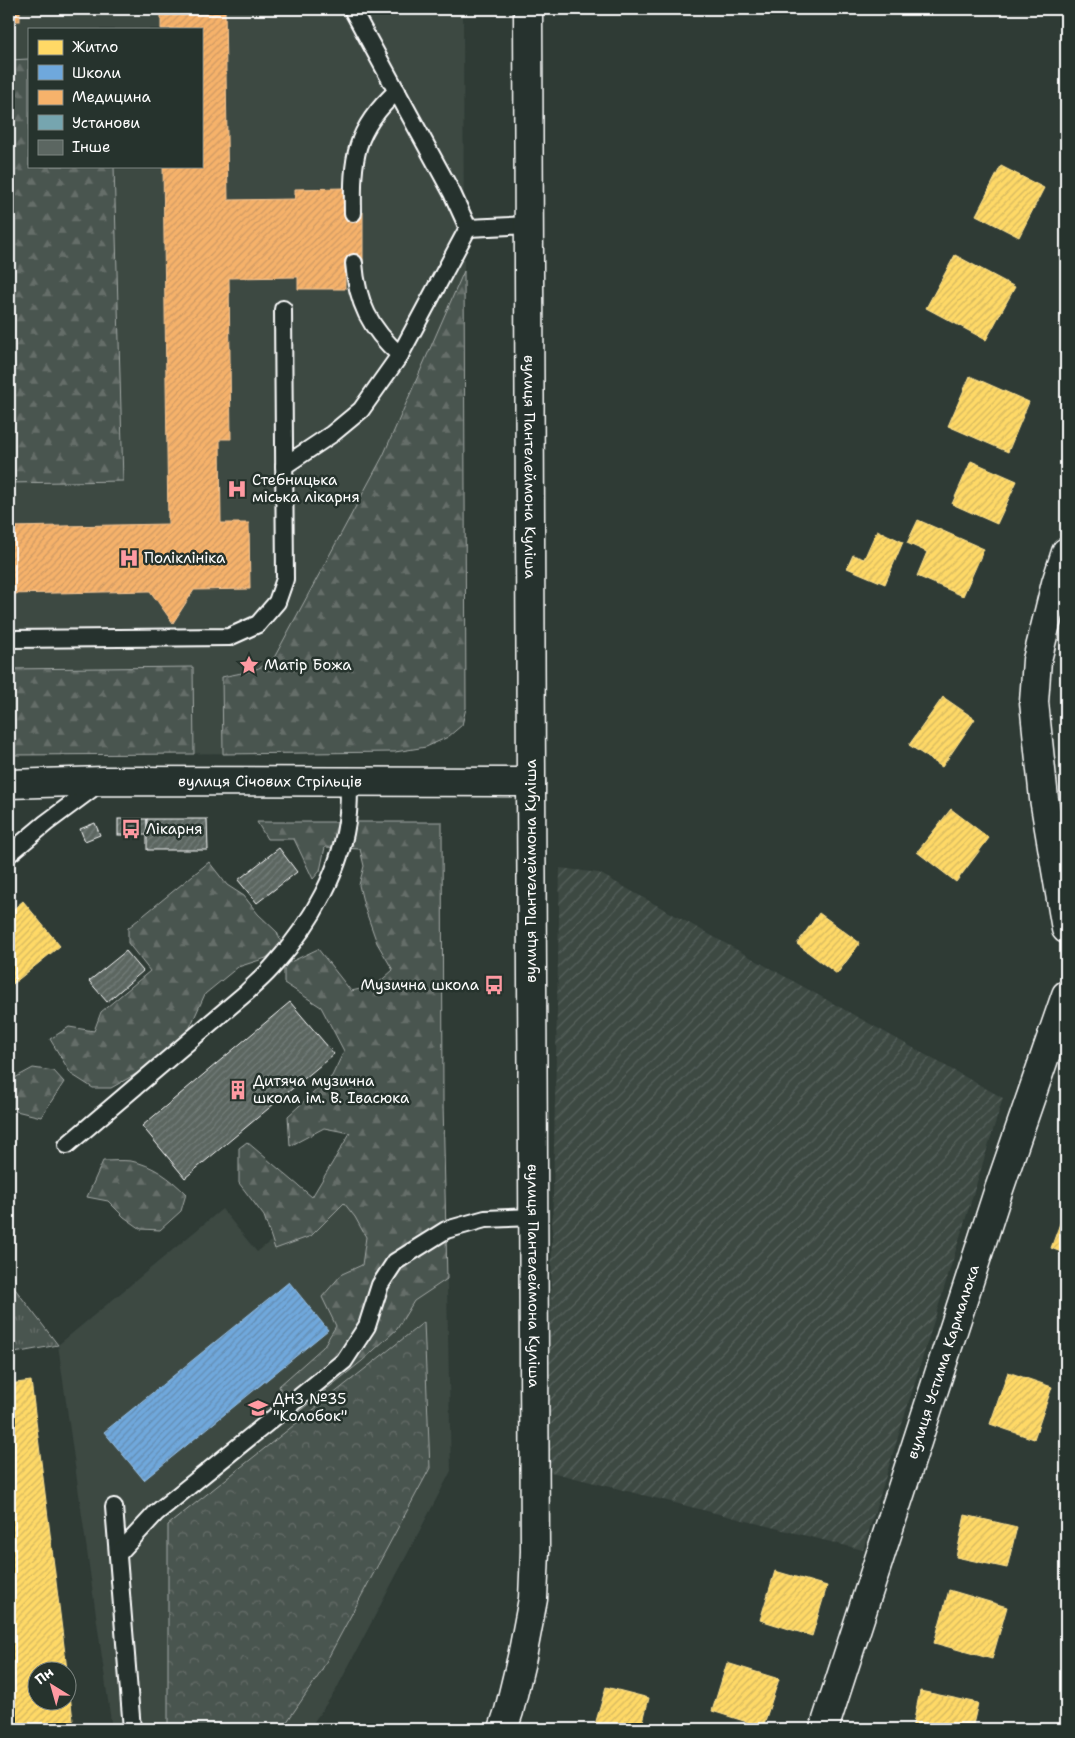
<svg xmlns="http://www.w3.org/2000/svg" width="1075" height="1738" font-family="'Shantell Sans',sans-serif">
	<defs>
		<pattern id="industrial-furrows" width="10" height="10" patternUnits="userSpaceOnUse" patternTransform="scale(1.25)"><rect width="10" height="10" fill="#3c4842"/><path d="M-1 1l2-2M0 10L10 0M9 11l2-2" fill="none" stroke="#59635e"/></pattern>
		<pattern id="grass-tufts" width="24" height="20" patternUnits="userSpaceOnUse" patternTransform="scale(1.25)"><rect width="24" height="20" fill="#4a544f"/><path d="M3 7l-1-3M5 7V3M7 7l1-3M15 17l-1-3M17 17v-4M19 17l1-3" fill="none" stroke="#656e69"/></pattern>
		<pattern id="forest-firs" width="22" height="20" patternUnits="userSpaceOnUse" patternTransform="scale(1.25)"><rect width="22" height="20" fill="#4a544f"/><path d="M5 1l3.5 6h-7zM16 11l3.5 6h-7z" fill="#656e69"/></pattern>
		<pattern id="park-crowns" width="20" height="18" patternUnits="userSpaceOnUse" patternTransform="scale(1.25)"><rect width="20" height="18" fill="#4a544f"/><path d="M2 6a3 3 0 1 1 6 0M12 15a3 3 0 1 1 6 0" fill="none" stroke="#656e69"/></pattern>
		<pattern id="homes-hatch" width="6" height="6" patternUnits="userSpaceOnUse" patternTransform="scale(1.25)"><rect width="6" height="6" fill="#ffd966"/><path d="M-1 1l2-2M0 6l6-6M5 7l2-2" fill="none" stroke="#d2b660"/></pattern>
		<pattern id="schools-hatch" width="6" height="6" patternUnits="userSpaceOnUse" patternTransform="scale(1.25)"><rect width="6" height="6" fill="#6fa8dc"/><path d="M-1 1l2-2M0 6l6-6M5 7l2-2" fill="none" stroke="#648cb1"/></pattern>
		<pattern id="health-hatch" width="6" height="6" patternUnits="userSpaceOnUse" patternTransform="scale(1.25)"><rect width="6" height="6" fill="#f6b26b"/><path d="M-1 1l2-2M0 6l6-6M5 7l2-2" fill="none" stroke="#cc9863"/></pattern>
		<pattern id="public-hatch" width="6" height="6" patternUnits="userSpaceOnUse" patternTransform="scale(1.25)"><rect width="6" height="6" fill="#76a5af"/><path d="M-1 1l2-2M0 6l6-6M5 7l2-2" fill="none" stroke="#698a91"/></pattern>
		<pattern id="building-hatch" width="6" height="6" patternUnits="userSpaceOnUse" patternTransform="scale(1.25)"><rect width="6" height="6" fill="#5b6661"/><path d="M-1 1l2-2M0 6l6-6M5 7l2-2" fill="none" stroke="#747d79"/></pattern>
	</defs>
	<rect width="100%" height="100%" fill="#2f3b35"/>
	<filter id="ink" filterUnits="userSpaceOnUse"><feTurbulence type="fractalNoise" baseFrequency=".02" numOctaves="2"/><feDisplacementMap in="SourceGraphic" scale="10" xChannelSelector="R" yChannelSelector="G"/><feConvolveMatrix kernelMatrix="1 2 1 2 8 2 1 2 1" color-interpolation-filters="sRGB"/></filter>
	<g filter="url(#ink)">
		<g fill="#3c4842" fill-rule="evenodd">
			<path d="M9 9H463L466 708 462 725 448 737 426 747 395 752 9 755ZM29 29H201V166H29Z"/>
			<path d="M443 1103 451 1471 336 1690 309 1729H112L58 1345 222 1209 257 1252Z"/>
		</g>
		<path fill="url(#industrial-furrows)" d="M560 868 599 873 1003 1098 863 1550 547 1471Z"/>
		<path fill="url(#grass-tufts)" stroke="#a4aaa7" d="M9 1281 58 1345 9 1354Z"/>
		<g fill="url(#forest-firs)" stroke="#a4aaa7">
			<path d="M29 59V166H114L123 481 9 483V60Z"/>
			<path d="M464 271 466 708 462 725 448 737 426 747 395 752 223 754 222 677C239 673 265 671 275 656L383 456Z"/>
			<path d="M193 667 194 754 9 755V669Z"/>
			<path d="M257 822H442L443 1103 447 1279 414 1301 397 1329 362 1361 292 1417 279 1386 323 1347 336 1326 322 1297 342 1274 362 1265 366 1237 355 1217 344 1203 311 1236 275 1249 264 1216 239 1183V1148L247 1142 312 1197 350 1133 324 1128 290 1146 288 1116 332 1076 344 1051 321 1007 284 983V965L318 949 351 991 375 986 393 970 377 943 364 906 359 885 364 866 360 849 325 847 320 871 313 879 294 839H267Z"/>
			<path d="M209 862 227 885 244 896 258 914 277 932 282 945 266 958 238 967 205 994 187 1034 150 1066 111 1088H93L71 1074 50 1039 69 1027 94 1031 101 1012 150 971 128 943V928Z"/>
			<path d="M33 1068 54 1071 64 1082 41 1117 16 1111 9 1104V1081Z"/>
			<path d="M103 1161C112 1161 122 1160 131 1161 153 1165 171 1179 186 1194L181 1211 160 1230 141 1229 124 1217 108 1201 87 1197Z"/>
		</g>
		<path fill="url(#park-crowns)" stroke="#a4aaa7" d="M424 1322 430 1468 319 1675 282 1729H168V1525Z"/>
		<g fill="url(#homes-hatch)" stroke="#ffe494">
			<path d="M1001 166 1044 188 1019 237 976 215Z"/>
			<path d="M955 255 1015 287 986 340 926 308Z"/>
			<path d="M970 376 1029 402 1008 452 948 426Z"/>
			<path d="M971 461 1017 481 997 524 952 504Z"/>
			<path d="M918 520 984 549 963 596 917 576 927 552 907 543Z"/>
			<path d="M877 530 903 542 885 584 847 568 853 555 864 559Z"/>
			<path d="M943 697 975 719 942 767 909 745Z"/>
			<path d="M951 809 989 838 956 882 917 852Z"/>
			<path d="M23 901 60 946 9 987V913Z"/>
			<path d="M819 913 860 943 837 974 797 944Z"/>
			<path d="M1066 1207V1254L1051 1248Z"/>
			<path d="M1008 1372 1052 1387 1034 1439 990 1424Z"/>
			<path d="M31 1381 67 1670H38V1700H68V1678L74 1729H9V1384Z"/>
			<path d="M965 1515 1017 1527 1007 1568 956 1557Z"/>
			<path d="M775 1571 827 1586 812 1636 760 1620Z"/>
			<path d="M949 1590 1007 1607 992 1659 934 1643Z"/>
			<path d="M727 1663 779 1679 763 1727 712 1711Z"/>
			<path d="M606 1687 649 1698 641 1729 594 1728Z"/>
			<path d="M920 1691 978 1703 972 1729H912Z"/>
		</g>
		<path fill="url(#schools-hatch)" stroke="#9ac2e6" d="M289 1282 328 1330 144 1480 104 1432Z"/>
		<g fill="url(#health-hatch)" stroke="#f9c997">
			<rect x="9" y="9" width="11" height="12"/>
			<path d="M161 9H225L228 200 295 199V189L344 188V213L363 212V263H345V289H298V277L229 278 231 439H220L221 523H249L250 589 194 590 173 623 150 591 9 594V527L168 524 163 166H201V29H161Z"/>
		</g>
		<path fill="url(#public-hatch)" stroke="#9fc0c7" d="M920 9H989V13Z"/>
		<g fill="url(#building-hatch)" stroke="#fff">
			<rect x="118" y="819" width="29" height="16"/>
			<path d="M147 819H207L208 850H147Z"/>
			<path d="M95 823 100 835 85 841 80 829Z"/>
			<path d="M279 848 297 872 257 903 238 880Z"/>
			<path d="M126 951 143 971 107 1002 89 981Z"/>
			<path d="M290 1002 334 1054 185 1178 142 1126Z"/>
		</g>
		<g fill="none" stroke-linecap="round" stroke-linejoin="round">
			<defs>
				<g id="service">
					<path d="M352 9 452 193 468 228 529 225"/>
					<path d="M353 213C352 158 354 130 397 91"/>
					<path d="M354 263C357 302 370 329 400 355"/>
					<path d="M284 466 332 434 361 410 400 355 468 228"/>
					<path d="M9 639 229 637 258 624 277 602 285 579 283 309"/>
					<path d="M9 854 46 823 101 782"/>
					<path d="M67 1145 247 992C256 983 266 975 274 965 311 924 343 868 348 813 349 803 349 792 349 782"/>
					<path d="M114 1507 132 1729"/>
					<path d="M119 1553 156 1513 344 1361 367 1326 380 1285 395 1262 446 1230 485 1219 533 1217"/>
				</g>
				<g id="minor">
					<path id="s1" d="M528 9 531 782"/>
					<path d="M1066 552 1056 583 1037 660 1034 702 1044 799 1066 929"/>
					<path id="s2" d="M824 1729 997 1195 1066 995"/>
				</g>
				<g id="tertiary">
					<path id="s3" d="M9 784 103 781 531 782 535 1551 533 1599 522 1657 509 1711 503 1729"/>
				</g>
			</defs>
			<use href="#service" stroke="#fff" stroke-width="20"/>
			<use href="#minor" stroke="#fff" stroke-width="31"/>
			<use href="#tertiary" stroke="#fff" stroke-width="31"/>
			<use href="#service" stroke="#26332d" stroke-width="16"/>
			<use href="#minor" stroke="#26332d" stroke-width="28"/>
			<use href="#tertiary" stroke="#26332d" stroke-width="28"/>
		</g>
	</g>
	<defs>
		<symbol id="hospital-bare" viewBox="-9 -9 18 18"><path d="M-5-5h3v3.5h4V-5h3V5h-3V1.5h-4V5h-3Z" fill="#ff9aa2" stroke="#26332d" stroke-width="2.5" paint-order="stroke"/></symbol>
		<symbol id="sight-bare" viewBox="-9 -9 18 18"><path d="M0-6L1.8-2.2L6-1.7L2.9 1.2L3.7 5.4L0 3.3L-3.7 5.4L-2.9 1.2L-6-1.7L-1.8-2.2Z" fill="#ff9aa2" stroke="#26332d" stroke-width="2.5" paint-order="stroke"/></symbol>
		<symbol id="bus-bare" viewBox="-9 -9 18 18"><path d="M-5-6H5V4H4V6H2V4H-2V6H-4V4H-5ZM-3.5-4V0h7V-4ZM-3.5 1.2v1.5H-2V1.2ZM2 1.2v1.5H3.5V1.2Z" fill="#ff9aa2" stroke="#26332d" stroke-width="2.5" paint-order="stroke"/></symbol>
		<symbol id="building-bare" viewBox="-9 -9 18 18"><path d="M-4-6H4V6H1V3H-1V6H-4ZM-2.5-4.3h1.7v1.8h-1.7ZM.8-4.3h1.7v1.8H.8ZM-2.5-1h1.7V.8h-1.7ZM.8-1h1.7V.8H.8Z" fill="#ff9aa2" stroke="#26332d" stroke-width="2.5" paint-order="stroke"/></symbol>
		<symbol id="school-bare" viewBox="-9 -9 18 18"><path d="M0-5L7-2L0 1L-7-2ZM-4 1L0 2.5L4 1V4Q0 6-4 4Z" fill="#ff9aa2" stroke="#26332d" stroke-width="2.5" paint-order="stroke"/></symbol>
	</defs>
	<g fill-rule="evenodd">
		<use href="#hospital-bare" x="223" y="475" width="28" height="28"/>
		<use href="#hospital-bare" x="115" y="544" width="28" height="28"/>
		<use href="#sight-bare" x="235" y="651" width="28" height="28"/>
		<use href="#bus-bare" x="117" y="815" width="28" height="28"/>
		<use href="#bus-bare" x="480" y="971" width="28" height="28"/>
		<use href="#building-bare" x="224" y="1076" width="28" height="28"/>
		<use href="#school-bare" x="244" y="1394" width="28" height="28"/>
	</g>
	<g text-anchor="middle" stroke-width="5" stroke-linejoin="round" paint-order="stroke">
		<g font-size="15" fill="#fff" stroke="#26332d">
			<text dy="5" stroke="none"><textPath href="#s1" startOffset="458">вулиця Пантелеймона Куліша</textPath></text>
			<text dy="5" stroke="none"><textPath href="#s3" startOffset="261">вулиця Січових Стрільців</textPath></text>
			<text transform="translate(531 871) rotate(-90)" y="5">вулиця Пантелеймона Куліша</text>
			<text dy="5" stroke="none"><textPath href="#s3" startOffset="1016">вулиця Пантелеймона Куліша</textPath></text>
			<text dy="5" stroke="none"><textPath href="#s2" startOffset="386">вулиця Устима Кармалюка</textPath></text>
		</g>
		<g font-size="15" fill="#fff" stroke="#26332d" text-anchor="start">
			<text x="252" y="485">Стебницька<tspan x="252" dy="17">міська лікарня</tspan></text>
			<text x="144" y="563">Поліклініка</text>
			<text x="264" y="670">Матір Божа</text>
			<text x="146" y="834">Лікарня</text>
			<text x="479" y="990" text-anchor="end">Музична школа</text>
			<text x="253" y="1086">Дитяча музична<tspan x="253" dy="17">школа ім. В. Івасюка</tspan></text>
			<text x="273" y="1404">ДНЗ №35<tspan x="273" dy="17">"Колобок"</tspan></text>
		</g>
	</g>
	<rect width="1075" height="1738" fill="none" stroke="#26332d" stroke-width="30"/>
	<rect x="15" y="15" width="1045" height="1708" fill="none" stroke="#fff" stroke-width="2" filter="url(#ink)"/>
	<rect x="28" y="28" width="175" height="140" fill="#26332d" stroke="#7d8581"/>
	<rect x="38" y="40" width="25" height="15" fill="#ffd966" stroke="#7d8581"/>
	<text x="72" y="52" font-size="15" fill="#ffffff">Житло</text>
	<rect x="38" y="65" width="25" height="15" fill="#6fa8dc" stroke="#7d8581"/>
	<text x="72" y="78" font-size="15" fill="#ffffff">Школи</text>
	<rect x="38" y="90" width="25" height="15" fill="#f6b26b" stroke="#7d8581"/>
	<text x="72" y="102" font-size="15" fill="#ffffff">Медицина</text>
	<rect x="38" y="115" width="25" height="15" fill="#76a5af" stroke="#7d8581"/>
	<text x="72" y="128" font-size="15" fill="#ffffff">Установи</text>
	<rect x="38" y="140" width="25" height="15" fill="#5b6661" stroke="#7d8581"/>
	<text x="72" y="152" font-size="15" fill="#ffffff">Інше</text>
	<g transform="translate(52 1686) rotate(323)"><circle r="24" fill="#26332d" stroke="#7d8581"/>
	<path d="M0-4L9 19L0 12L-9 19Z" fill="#ff9aa2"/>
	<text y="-8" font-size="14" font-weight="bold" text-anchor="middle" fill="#ffffff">Пн</text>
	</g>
</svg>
